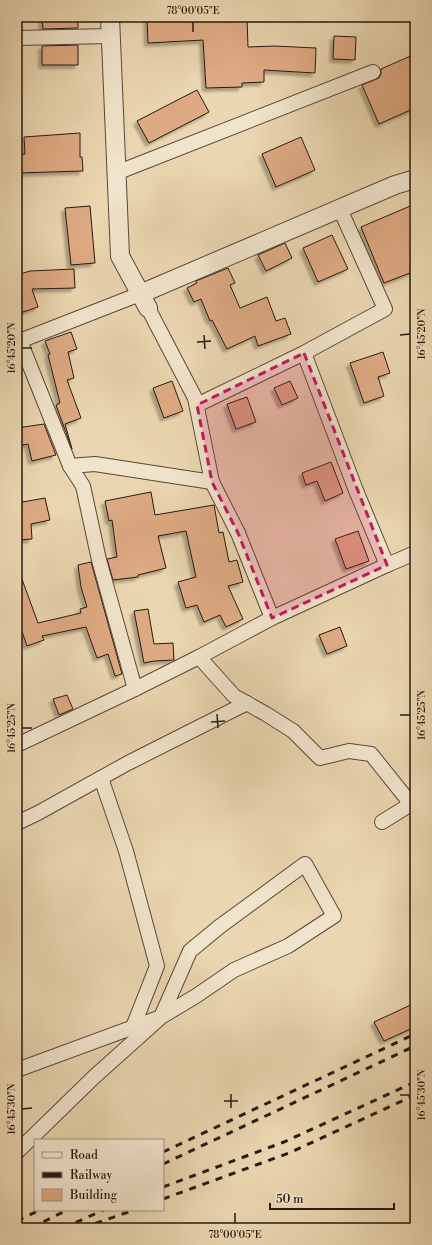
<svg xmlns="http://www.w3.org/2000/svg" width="432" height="1245" font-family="'Libre Bodoni',serif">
	<defs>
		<filter id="shadow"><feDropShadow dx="-3.5" dy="3.5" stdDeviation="1" flood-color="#0004"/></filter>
	</defs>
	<rect width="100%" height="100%" fill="#ead6b0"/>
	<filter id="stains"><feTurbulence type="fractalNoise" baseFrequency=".005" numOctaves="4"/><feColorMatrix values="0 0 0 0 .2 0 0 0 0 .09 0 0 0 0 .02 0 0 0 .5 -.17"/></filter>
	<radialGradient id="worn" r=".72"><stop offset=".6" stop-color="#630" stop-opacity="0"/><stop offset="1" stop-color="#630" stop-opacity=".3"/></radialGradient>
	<g fill="#deaa83" stroke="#291811" filter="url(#shadow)">
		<path d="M42 17H78V28L43 29Z"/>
		<path d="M147 17H247L248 47 275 46 316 48 315 73 264 70V82L242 83V87L206 88 203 40 148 43Z"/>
		<path d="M334 36 356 37 355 60 333 59Z"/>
		<path d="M78 45V65H42V46Z"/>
		<path d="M415 54V108L379 124 362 85 379 78 381 74V69Z"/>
		<path d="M197 90 209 112 149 143 137 121Z"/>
		<path d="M80 133V157H82L83 171 17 173V154H25L24 137Z"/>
		<path d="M301 137 315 170 276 187 262 154Z"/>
		<path d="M415 204V271L384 283 361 227Z"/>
		<path d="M90 206 95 263 71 265 65 208Z"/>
		<path d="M332 235 348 269 318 282 303 248Z"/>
		<path d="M285 243 292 258 266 271 258 255Z"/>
		<path d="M228 268 235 283 230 285 240 308 267 297 276 321 285 318 291 334 258 346 255 336 227 349 212 320 210 321 201 299 194 302 187 288 197 283 196 281Z"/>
		<path d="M74 269 75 288 32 289 38 307 17 314V275L30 271Z"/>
		<path d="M71 332 77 349 68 352 74 378 67 380 81 418 65 424 72 449 56 405 60 403 48 355 50 354 45 341Z"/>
		<path d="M383 352 390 373 378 377 384 396 364 403 350 363Z"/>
		<path d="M172 381 183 411 164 418 153 388Z"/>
		<path d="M290 381 298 398 282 405 274 388Z"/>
		<path d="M247 397 256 422 236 429 227 404Z"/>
		<path d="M44 424 56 455 32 461 28 444 17 446V428Z"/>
		<path d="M331 462 343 493 325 501 317 481 306 485 302 473Z"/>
		<path d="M151 492 155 515 214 505 219 533 223 532 229 562 237 560 243 582 228 586 243 619 226 627 220 615 204 622 197 605 186 608 178 582 196 577 186 531 158 536 166 568 138 575V577L113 580 107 559 117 557 112 520 109 521 105 501Z"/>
		<path d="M45 498 50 520 31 524 32 539 17 540V503Z"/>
		<path d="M358 531 369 561 346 569 335 539Z"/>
		<path d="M91 562 122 674 115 676 108 654 97 658 86 627 42 636 44 640 27 646 17 617V571H19L38 623 81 613 80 609 87 607 81 587 78 565Z"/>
		<path d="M148 609 154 644 173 643 174 660 154 661 144 663 134 611Z"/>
		<path d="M340 627 347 646 327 654 319 635Z"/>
		<path d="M67 695 73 709 59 715 53 699Z"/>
		<path d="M415 1003V1027L384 1041 374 1022Z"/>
	</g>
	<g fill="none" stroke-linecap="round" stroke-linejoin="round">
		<defs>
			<g id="minor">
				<path d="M17 38 111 36"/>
				<path d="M116 173 373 72"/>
				<path d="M148 308 195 398 212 482 238 533 272 618 199 657 234 696 266 714 293 731 320 758 349 751 371 754 411 804 415 801"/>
				<path d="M20 341 70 466"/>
				<path d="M17 342 140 294"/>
				<path d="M304 353 385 309 340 209"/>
				<path d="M197 405 304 353 355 488 387 565 272 618"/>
				<path d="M387 565 415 553"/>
				<path d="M135 689 99 560 83 486 70 466 95 464 212 482"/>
				<path d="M17 745 135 689 199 657"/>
				<path d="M101 778 126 851 157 966 133 1027"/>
				<path d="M382 822 411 804"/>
				<path d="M17 823 38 813 128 763 247 703"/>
				<path d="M17 1070 161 1017 196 996 234 970 288 946 334 916 305 864 219 927 190 951 161 1017 94 1077 17 1152"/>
			</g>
			<g id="tertiary">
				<path d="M110 17 120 256 148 308"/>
				<path d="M140 294 395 185 415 179"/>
			</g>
		</defs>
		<use href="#minor" stroke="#594839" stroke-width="16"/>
		<use href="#tertiary" stroke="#594839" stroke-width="20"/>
		<use href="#minor" stroke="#f1e4cc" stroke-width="14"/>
		<use href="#tertiary" stroke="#f1e4cc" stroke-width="18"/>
		<g stroke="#291811" stroke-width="3" stroke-dasharray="7 7" stroke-linecap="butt">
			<path d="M163 1152 415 1034"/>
			<path d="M163 1164 415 1046"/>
			<path d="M163 1187 284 1142 415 1082"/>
			<path d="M163 1199 289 1153 415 1095"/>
			<path d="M17 1221 40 1210"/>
			<path d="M31 1228 67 1210"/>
			<path d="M63 1228 104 1210"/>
			<path d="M82 1228 134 1210"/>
		</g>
	</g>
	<path fill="#c2185b" fill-opacity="0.2" stroke="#c2185b" stroke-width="3" stroke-dasharray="8 5" stroke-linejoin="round" d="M304 353 387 565 272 618 238 533 212 482 197 405Z"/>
	<path fill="none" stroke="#291811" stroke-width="1.5" d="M193 22V32M204 335 205 349M400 335 410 334M197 342 211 341M22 348H32M217 714 218 728M400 715H410M211 722 225 721M22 728H32M231 1094V1108M400 1095H410M224 1101H238M22 1109 32 1108M235 1213V1223"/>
	<rect width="432" height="1245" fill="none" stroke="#ead6b0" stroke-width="44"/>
	<rect x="34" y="1139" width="130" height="72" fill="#f1e4cc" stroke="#a19281"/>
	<rect x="42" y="1152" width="20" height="6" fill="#f1e4cc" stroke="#a19281"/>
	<text x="70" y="1159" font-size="12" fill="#291811">Road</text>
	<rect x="42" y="1172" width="20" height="6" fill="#291811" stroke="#a19281"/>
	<text x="70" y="1179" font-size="12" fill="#291811">Railway</text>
	<rect x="42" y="1189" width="20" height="12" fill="#deaa83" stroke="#a19281"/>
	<text x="70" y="1199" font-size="12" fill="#291811">Building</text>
	<path d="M270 1203v6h124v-6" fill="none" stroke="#291811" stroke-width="2"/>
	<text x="276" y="1203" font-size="12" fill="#291811" stroke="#f1e4cc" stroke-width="3" paint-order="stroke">50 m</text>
	<rect x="22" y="22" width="388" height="1201" fill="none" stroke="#291811" stroke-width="1.5"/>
	<g font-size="10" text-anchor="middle" fill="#291811">
		<text x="193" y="14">78°00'05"E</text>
		<text transform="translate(421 334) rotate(-90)" y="4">16°45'20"N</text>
		<text transform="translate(11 348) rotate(-90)" y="4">16°45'20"N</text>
		<text transform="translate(421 715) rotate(-90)" y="4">16°45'25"N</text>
		<text transform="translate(11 728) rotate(-90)" y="4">16°45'25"N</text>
		<text transform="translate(421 1095) rotate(-90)" y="4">16°45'30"N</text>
		<text transform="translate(11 1109) rotate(-90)" y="4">16°45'30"N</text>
		<text x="235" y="1238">78°00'05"E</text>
	</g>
	<rect width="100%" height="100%" filter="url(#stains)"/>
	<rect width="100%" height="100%" fill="url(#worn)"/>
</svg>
